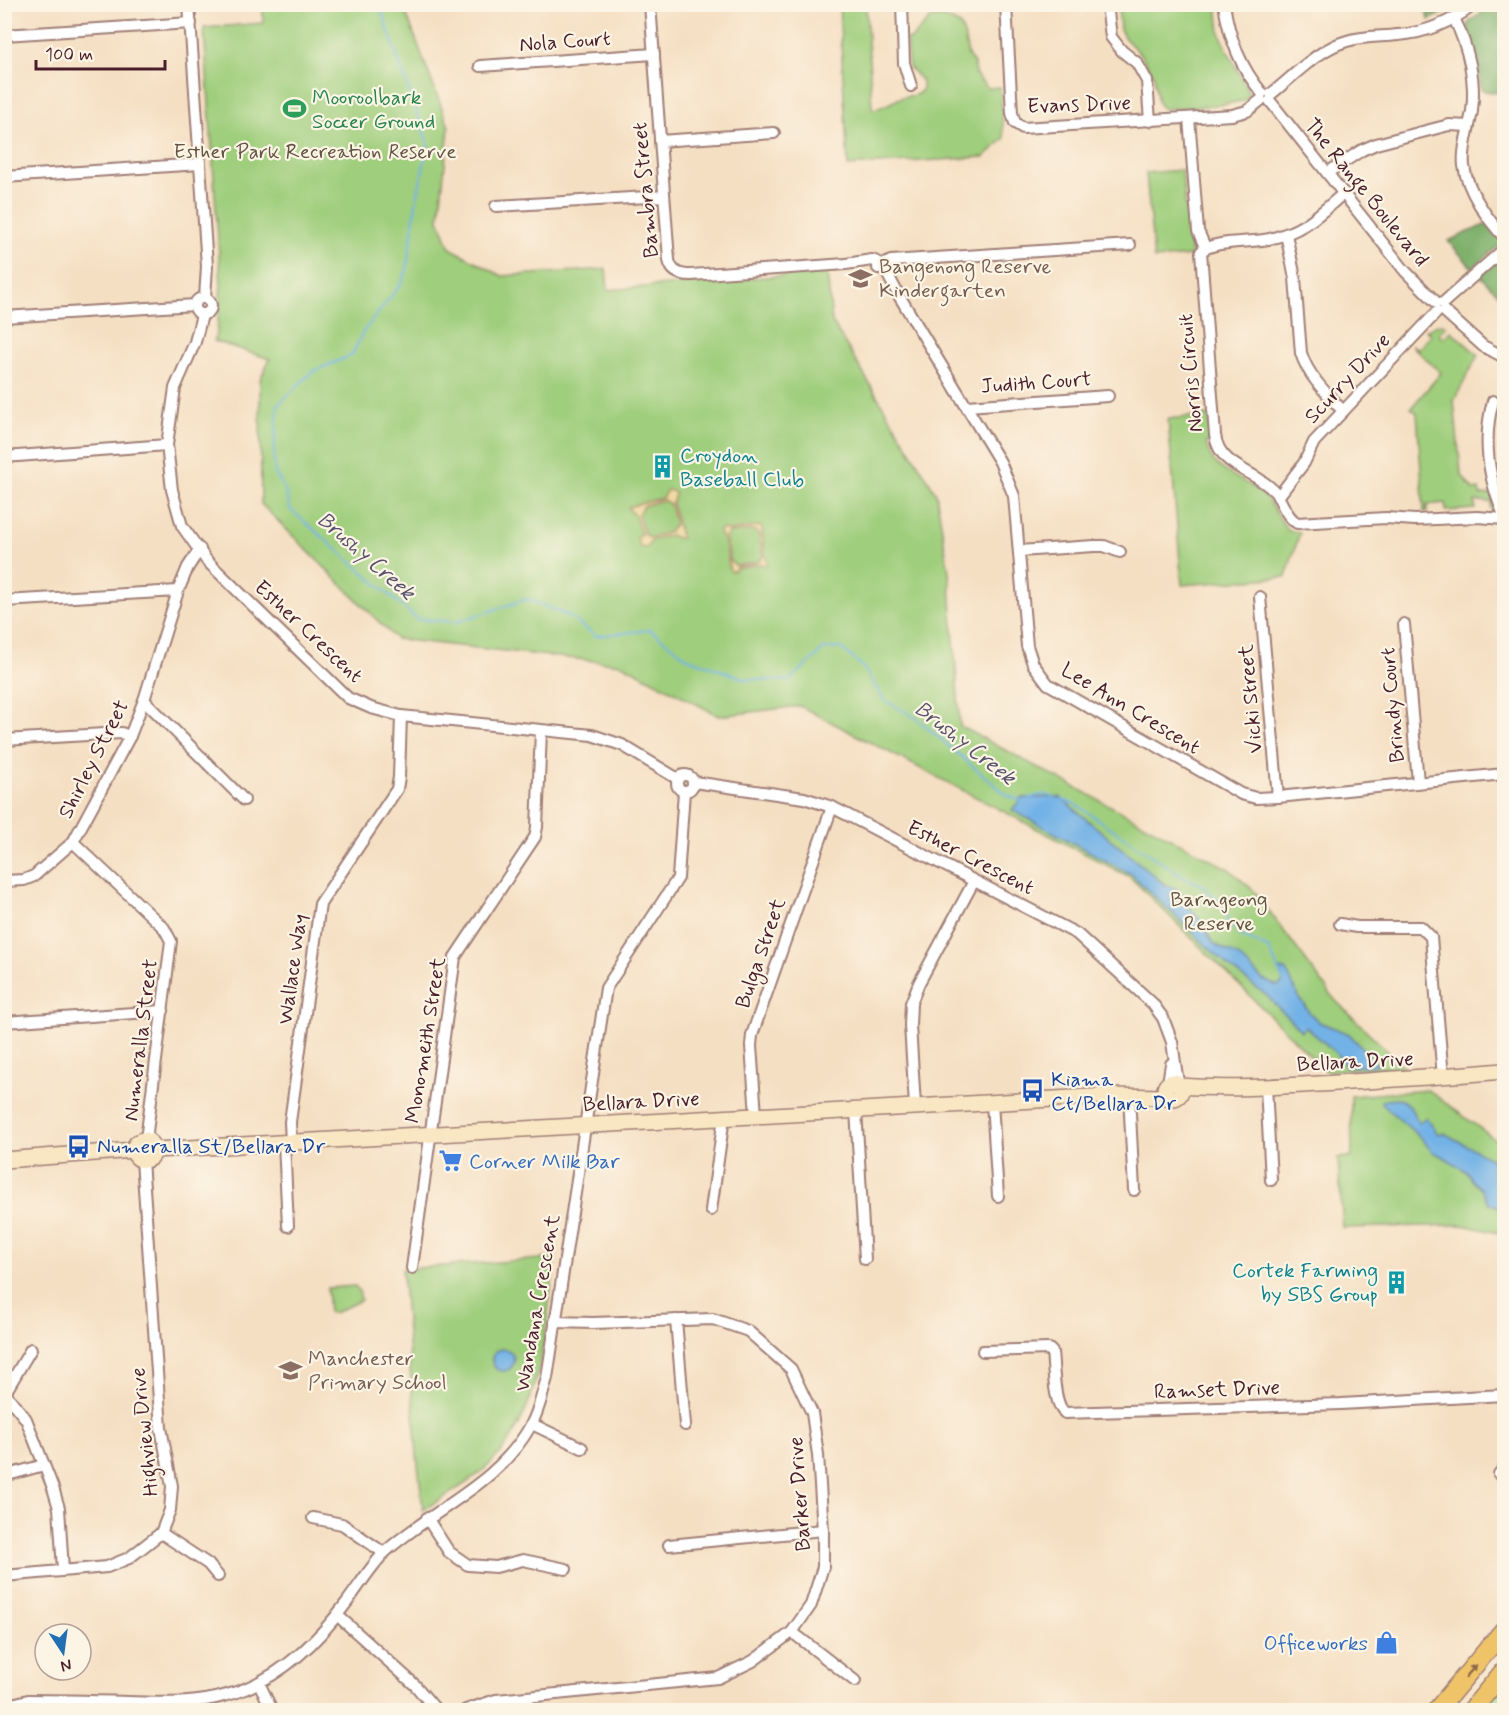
<svg xmlns="http://www.w3.org/2000/svg" width="1509" height="1715" font-family="Mynerve,sans-serif">
	<rect width="100%" height="100%" fill="#fcf5e5"/>
	<filter id="ink" filterUnits="userSpaceOnUse"><feTurbulence type="fractalNoise" baseFrequency=".0167" numOctaves="2"/><feDisplacementMap in="SourceGraphic" scale="12" xChannelSelector="R" yChannelSelector="G"/><feConvolveMatrix kernelMatrix="1 2 1 2 8 2 1 2 1" color-interpolation-filters="sRGB"/></filter>
	<filter id="wash" filterUnits="userSpaceOnUse"><feTurbulence type="fractalNoise" baseFrequency=".008" numOctaves="4" result="noise"/><feDisplacementMap in="SourceGraphic" scale="24" xChannelSelector="R" yChannelSelector="G"/><feGaussianBlur stdDeviation="1.35" result="paint"/><feColorMatrix in="noise" values="0 0 0 0 0 0 0 0 0 0 0 0 0 0 0 0 0 1.4 0 .05"/><feComposite in="paint" operator="in"/></filter>
	<g filter="url(#wash)">
		<rect width="100%" height="100%" fill="#f5dfc3"/>
		<g fill="#9fce7c" stroke="#747654" stroke-width="1.5">
			<path d="M263 5H403L449 127 439 219 450 248 502 276 606 269 608 290 827 272 832 322 936 493 949 572 960 726 1229 869 1255 892 1335 1000 1404 1067 1326 1071 1130 877 800 706 719 716 622 664 396 639 261 504 260 380 270 359 214 341 217 332 221 285 204 28 263 23Z"/>
			<path d="M839 5H866L872 109C884 108 889 103 900 98 908 94 915 99 922 90V81L909 67 906 39H911L931 18 944 17 960 25 964 34 968 55 974 64 975 74 988 88 1000 87 1004 139 984 157 848 166Z"/>
			<path d="M1118 5H1217L1220 32 1224 44 1249 92 1247 100 1220 105 1164 109 1158 103 1154 76 1142 56 1124 37 1120 29Z"/>
			<path d="M1182 170 1188 232 1192 256 1154 259 1146 173Z"/>
			<path d="M1444 324 1446 326 1439 334 1443 338 1451 331 1478 355 1454 401 1461 474 1473 490 1479 489 1480 495 1492 494 1498 509H1491V502L1475 501V509L1446 511 1445 503 1427 505V512H1424L1417 413 1411 408 1441 373 1411 345 1418 349 1431 335 1425 329 1429 330 1434 325Z"/>
			<path d="M1208 415 1211 441 1206 442C1210 474 1245 476 1265 497 1275 507 1279 521 1289 531L1300 532 1286 577 1182 585 1168 419Z"/>
			<path d="M1428 1090 1504 1146V1234L1462 1225 1343 1228 1338 1158 1352 1157 1351 1096Z"/>
			<path d="M555 1258C545 1329 544 1410 490 1464 470 1483 446 1495 423 1510L417 1455 402 1269Z"/>
			<path d="M355 1286 359 1291 361 1300 336 1312 329 1313 327 1288Z"/>
			<path d="M1504 1680V1710H1478Z"/>
		</g>
		<g fill="#7fb16c" stroke="#64684c" stroke-width="1.5">
			<path d="M1425 5V4L1459 5 1429 20Z"/>
			<path d="M1493 5H1504V94L1481 90 1478 60 1467 27 1470 21Z"/>
			<path d="M1487 224 1504 242 1472 268 1448 241Z"/>
			<path d="M1504 254V299L1480 276Z"/>
		</g>
		<g fill="#eeda9e" stroke="#9c7c64" stroke-width="1.5" fill-rule="evenodd">
			<path d="M667 490 673 491 675 494 672 504 681 538H676L670 535 652 540 647 548 640 547 637 538 641 534 635 515 632 513 628 507 662 498ZM663 500 670 504 675 524 669 532 650 538 644 534 638 514 643 506Z"/>
			<path d="M760 526 762 529 765 556 768 563 766 565 760 564 736 568 734 571H730L724 538 720 536 719 531 722 529 729 531ZM753 530 759 534 763 556 758 562 736 566 730 561 726 536 729 533Z"/>
		</g>
		<g fill="#73b2e6" stroke="#5e6888" stroke-width="1.5">
			<path d="M1060 797 1164 884 1176 889 1183 895 1192 911 1204 924 1208 935 1214 944 1238 956 1263 980 1278 986 1283 983 1280 969 1286 970 1300 999 1309 1012 1319 1022 1349 1034 1378 1065 1346 1067 1336 1053 1306 1027 1301 1031 1266 995 1230 968 1131 874 1012 810 1022 798Z"/>
			<path d="M1396 1098C1411 1102 1411 1111 1419 1123L1426 1117 1438 1134 1444 1133 1490 1158 1504 1181V1209L1489 1203 1482 1190 1472 1181 1467 1172 1444 1157 1432 1152 1422 1139 1381 1103V1101Z"/>
			<circle cx="503" cy="1360" r="11"/>
		</g>
		<g fill="none" stroke-linecap="round" stroke-linejoin="round">
			<g stroke="#73b2e6" stroke-width="2">
				<path d="M379 4 428 144 416 203 407 270 401 284 363 332 352 355 312 372 278 405 274 454 275 473 285 490 290 509 417 619 457 622 527 599 567 615 596 636 650 630 688 658 745 679 789 681 824 649 841 648 863 667 884 700 916 718 1008 796 1020 800"/>
				<path d="M1029 798 1044 794 1055 798"/>
				<path d="M1063 800 1075 804 1186 879 1200 884 1223 904 1228 921 1240 935 1269 949 1284 983"/>
			</g>
		</g>
	</g>
	<g filter="url(#ink)">
		<g fill="none" stroke-linecap="round" stroke-linejoin="round">
			<defs>
				<g id="minor">
					<path d="M189 4 207 266 205 298"/>
					<path d="M650 4 669 260C671 272 680 275 691 275L846 264 872 260 882 264 898 294 1000 462 1014 496 1027 646 1033 664 1048 684 1241 794 1256 798 1278 797 1504 774"/>
					<path d="M902 4 904 63 911 86"/>
					<path d="M1006 4 1012 113 1015 123 1023 128 1232 115 1247 111 1261 100"/>
					<path d="M1107 4 1111 37 1122 51 1137 63 1147 81 1150 121"/>
					<path d="M1224 4C1229 38 1240 67 1262 93"/>
					<path d="M1454 18C1468 47 1476 79 1472 111 1469 129 1462 149 1464 166 1467 190 1488 220 1504 237"/>
					<path d="M4 35 191 23"/>
					<path d="M480 66 654 54"/>
					<path d="M1271 94C1294 76 1318 49 1347 41 1363 36 1381 37 1398 35 1426 33 1453 21 1475 4"/>
					<path d="M1270 101 1405 271 1437 303"/>
					<path d="M1189 118 1198 231 1205 247"/>
					<path d="M660 141 774 133"/>
					<path d="M1327 173 1362 150 1376 144 1449 125 1469 126"/>
					<path d="M4 177 200 164"/>
					<path d="M1344 193C1318 215 1304 231 1269 239 1252 243 1212 240 1201 252L1215 435C1219 468 1256 470 1275 492 1283 502 1285 516 1297 523L1386 518 1415 520 1477 517 1504 519"/>
					<path d="M496 206 664 196"/>
					<path d="M1286 234 1295 278 1301 353C1308 376 1327 394 1343 411"/>
					<path d="M878 268 891 261 1130 245"/>
					<circle cx="203" cy="306" r="8"/>
					<path d="M1443 303 1504 249"/>
					<path d="M1444 311 1483 346 1504 357"/>
					<path d="M202 315 195 342 175 388 167 445 172 490 182 526 207 561 348 698 371 708 401 716 592 735 622 745 678 779"/>
					<path d="M4 317 195 305"/>
					<path d="M1493 401C1482 441 1488 478 1504 515"/>
					<path d="M967 406 1108 396"/>
					<path d="M4 457 167 445"/>
					<path d="M1278 497 1304 463 1314 442 1437 312"/>
					<path d="M1019 551 1094 546H1104L1120 552"/>
					<path d="M1260 597 1278 797"/>
					<path d="M4 601 178 591"/>
					<path d="M1404 624 1418 782"/>
					<path d="M144 700 244 800"/>
					<path d="M4 740 121 733 130 736"/>
					<circle cx="685" cy="783" r="8"/>
					<path d="M694 782 804 798 832 807 1077 934 1152 1003 1163 1018 1172 1042 1178 1083"/>
					<path d="M73 842 164 928 171 941 146 1140"/>
					<path d="M4 881 24 880 34 876 73 842 130 736 144 700 178 591 188 567 200 549"/>
					<path d="M1340 924 1357 927H1421L1431 937 1443 1077"/>
					<path d="M4 1022 163 1011"/>
					<path d="M1168 1083 1171 1064"/>
					<path d="M1266 1087 1271 1180"/>
					<path d="M1129 1095 1134 1190"/>
					<path d="M992 1102 998 1196"/>
					<path d="M915 1106 910 1025 911 1003 919 983 974 881"/>
					<path d="M856 1110 865 1259"/>
					<path d="M756 1115 751 1046 752 1035 832 807"/>
					<path d="M284 1142 288 1226"/>
					<path d="M291 1142 290 1122 320 904 397 789 399 777 401 716"/>
					<path d="M711 1210 724 1117"/>
					<path d="M412 1268 455 957 535 837 537 827 541 731"/>
					<path d="M676 1320 685 1425"/>
					<path d="M983 1351 1049 1349 1052 1352C1054 1368 1053 1404 1065 1413L1341 1404 1504 1395"/>
					<path d="M4 1392 26 1419 53 1488 59 1508 63 1570"/>
					<path d="M5 1393 31 1349"/>
					<path d="M532 1424 582 1448"/>
					<path d="M1499 1474 1504 1468"/>
					<path d="M4 1476 44 1465"/>
					<path d="M313 1518 342 1524 384 1553"/>
					<path d="M427 1518 449 1552 468 1565 496 1567 523 1560 566 1569"/>
					<path d="M161 1533 208 1564 218 1576"/>
					<path d="M669 1545 823 1530"/>
					<path d="M4 1576 107 1567 129 1558 161 1533 170 1510 172 1486 161 1428 142 1160"/>
					<path d="M337 1615 415 1685 436 1710"/>
					<path d="M792 1632 855 1681"/>
					<path d="M259 1683 272 1710"/>
					<path d="M4 1706 28 1700C62 1700 95 1701 128 1702 161 1703 195 1705 227 1695 277 1681 317 1643 347 1602 359 1586 371 1566 385 1552 434 1508 498 1485 531 1425 539 1411 542 1394 547 1378L606 988 678 878 684 791"/>
					<path d="M466 1710 496 1700 718 1678 753 1661 792 1632 811 1605 823 1567V1530L818 1455 812 1413 791 1369 748 1331 713 1319 593 1323 555 1322"/>
				</g>
				<g id="secondary">
					<circle cx="1173" cy="1090" r="8"/>
					<path d="M1180 1086C1232 1090 1284 1086 1336 1083 1392 1079 1448 1076 1504 1071"/>
					<circle cx="144" cy="1150" r="10"/>
					<path d="M154 1150 1108 1096 1168 1097"/>
					<path d="M4 1160 134 1150"/>
				</g>
				<g id="trunk">
					<path d="M1437 1710 1504 1630"/>
					<path d="M1472 1710 1504 1671"/>
				</g>
			</defs>
			<use href="#minor" stroke="#a07f77" stroke-width="14"/>
			<use href="#secondary" stroke="#a07f77" stroke-width="18"/>
			<use href="#trunk" stroke="#a07f77" stroke-width="21"/>
			<use href="#minor" stroke="#fff" stroke-width="10"/>
			<use href="#secondary" stroke="#f9e7c3" stroke-width="15"/>
			<use href="#trunk" stroke="#efc469" stroke-width="18"/>
		</g>
		<defs><path id="oneway-solid" d="M-6-.8H1V-3.2L6.5 0L1 3.2V.8H-6Z" transform="scale(1.5)"/></defs>
		<use fill="#946947" href="#oneway-solid" transform="translate(1471 1671) rotate(-49)"/>
	</g>
	<defs>
		<symbol id="stadium-bare" viewBox="-9 -9 18 18"><path d="M0-5a6.5 5 0 1 0 0 10a6.5 5 0 1 0 0-10ZM-3.5-1.8h7v3.6h-7Z" fill="#2e9e5b" stroke="#fcf5e5" stroke-width="2.5" paint-order="stroke"/></symbol>
		<symbol id="school-bare" viewBox="-9 -9 18 18"><path d="M0-5L7-2L0 1L-7-2ZM-4 1L0 2.5L4 1V4Q0 6-4 4Z" fill="#8d6e63" stroke="#fcf5e5" stroke-width="2.5" paint-order="stroke"/></symbol>
		<symbol id="building-bare" viewBox="-9 -9 18 18"><path d="M-4-6H4V6H1V3H-1V6H-4ZM-2.5-4.3h1.7v1.8h-1.7ZM.8-4.3h1.7v1.8H.8ZM-2.5-1h1.7V.8h-1.7ZM.8-1h1.7V.8H.8Z" fill="#0f9aa8" stroke="#fcf5e5" stroke-width="2.5" paint-order="stroke"/></symbol>
		<symbol id="bus-bare" viewBox="-9 -9 18 18"><path d="M-5-6H5V4H4V6H2V4H-2V6H-4V4H-5ZM-3.5-4V0h7V-4ZM-3.5 1.2v1.5H-2V1.2ZM2 1.2v1.5H3.5V1.2Z" fill="#1a4fb4" stroke="#fcf5e5" stroke-width="2.5" paint-order="stroke"/></symbol>
		<symbol id="supermarket-bare" viewBox="-9 -9 18 18"><path d="M-6-5.5h2.5l.6 2H6L4.5 2H-2.5L-4.4-4H-6ZM-1.5 3.2a1.3 1.3 0 1 0 .1 0ZM3 3.2a1.3 1.3 0 1 0 .1 0Z" fill="#3f7fe0" stroke="#fcf5e5" stroke-width="2.5" paint-order="stroke"/></symbol>
		<symbol id="shop-bare" viewBox="-9 -9 18 18"><path d="M-5-2.5h2.3a2.7 3.5 0 0 1 5.4 0H5L5.5 6h-11ZM-1.5-2.5h3a1.5 2.3 0 0 0-3 0Z" fill="#3f7fe0" stroke="#fcf5e5" stroke-width="2.5" paint-order="stroke"/></symbol>
	</defs>
	<g fill-rule="evenodd">
		<use href="#stadium-bare" x="278" y="92" width="33" height="33"/>
		<use href="#school-bare" x="844" y="262" width="33" height="33"/>
		<use href="#building-bare" x="646" y="450" width="33" height="33"/>
		<use href="#bus-bare" x="1016" y="1074" width="33" height="33"/>
		<use href="#bus-bare" x="62" y="1130" width="33" height="33"/>
		<use href="#supermarket-bare" x="434" y="1144" width="33" height="33"/>
		<use href="#building-bare" x="1380" y="1266" width="33" height="33"/>
		<use href="#school-bare" x="274" y="1354" width="33" height="33"/>
		<use href="#shop-bare" x="1370" y="1626" width="33" height="33"/>
	</g>
	<g text-anchor="middle" stroke-width="4.5" stroke-linejoin="round" paint-order="stroke">
		<g font-size="21" fill="#4a1f2b" stroke="#fcf5e5">
			<text transform="translate(565 41) rotate(-4)" y="7">Nola Court</text>
			<text transform="translate(1079 104) rotate(-2)" y="7">Evans Drive</text>
			<text transform="translate(645 190) rotate(-95)" y="7">Bambra Street</text>
			<text transform="translate(1367 192) rotate(51)" y="7">The Range Boulevard</text>
			<text transform="translate(1190 373) rotate(-95)" y="7">Norris Circuit</text>
			<text transform="translate(1347 378) rotate(-47)" y="7">Scurry Drive</text>
			<text transform="translate(1036 382) rotate(-4)" y="7">Judith Court</text>
			<text transform="translate(309 631) rotate(43)" y="7">Esther Crescent</text>
			<text transform="translate(1250 699) rotate(-95)" y="7">Vicki Street</text>
			<text transform="translate(1392 705) rotate(-95)" y="7">Brindy Court</text>
			<text transform="translate(1131 708) rotate(31)" y="7">Lee Ann Crescent</text>
			<text transform="translate(93 759) rotate(-63)" y="7">Shirley Street</text>
			<text transform="translate(971 857) rotate(27)" y="7">Esther Crescent</text>
			<text transform="translate(760 953) rotate(-71)" y="7">Bulga Street</text>
			<text transform="translate(292 969) rotate(-82)" y="7">Wallace Way</text>
			<text transform="translate(140 1040) rotate(-83)" y="7">Numeralla Street</text>
			<text transform="translate(425 1040) rotate(-81)" y="7">Monomeith Street</text>
			<text transform="translate(1355 1061) rotate(-3)" y="7">Bellara Drive</text>
			<text transform="translate(641 1101) rotate(-3)" y="7">Bellara Drive</text>
			<text transform="translate(537 1303) rotate(-80)" y="7">Wandana Crescent</text>
			<text transform="translate(1217 1389) rotate(-2)" y="7">Ramset Drive</text>
			<text transform="translate(144 1432) rotate(-96)" y="7">Highview Drive</text>
			<text transform="translate(799 1494) rotate(-94)" y="7">Barker Drive</text>
		</g>
		<g font-size="21" fill="#27864d" stroke="#fcf5e5" text-anchor="start">
			<text x="312" y="104">Mooroolbark<tspan x="312" dy="24">Soccer Ground</tspan></text>
		</g>
		<g font-size="21" fill="#645443" stroke="#fcf5e5">
			<text x="315" y="158">Esther Park Recreation Reserve</text>
			<text x="1219" y="906">Barngeong<tspan x="1219" dy="24">Reserve</tspan></text>
		</g>
		<g font-size="21" fill="#785e54" stroke="#fcf5e5" text-anchor="start">
			<text x="879" y="273">Bangenong Reserve<tspan x="879" dy="24">Kindergarten</tspan></text>
			<text x="308" y="1365">Manchester<tspan x="308" dy="24">Primary School</tspan></text>
		</g>
		<g font-size="21" fill="#0d838f" stroke="#fcf5e5" text-anchor="start">
			<text x="680" y="462">Croydon<tspan x="680" dy="24">Baseball Club</tspan></text>
			<text x="1378" y="1277" text-anchor="end">Cortek Farming<tspan x="1378" dy="24">by SBS Group</tspan></text>
		</g>
		<g font-size="21" fill="#164399" stroke="#fcf5e5" text-anchor="start">
			<text x="1051" y="1086">Kiama<tspan x="1051" dy="24">Ct/Bellara Dr</tspan></text>
			<text x="97" y="1153">Numeralla St/Bellara Dr</text>
		</g>
		<g font-size="21" fill="#366cbe" stroke="#fcf5e5" text-anchor="start">
			<text x="469" y="1168">Corner Milk Bar</text>
			<text x="1368" y="1650" text-anchor="end">Officeworks</text>
		</g>
		<g font-size="22" font-style="italic" fill="#58526c" stroke="#fcf5e5">
			<text transform="translate(367 555) rotate(41)" y="8">Brushy Creek</text>
			<text transform="translate(966 742) rotate(38)" y="8">Brushy Creek</text>
		</g>
	</g>
	<rect width="1509" height="1715" fill="none" stroke="#fcf5e5" stroke-width="24"/>
	<g transform="translate(63 1652) rotate(167)"><circle r="28" fill="#fcf5e5" stroke="#b59f9b" stroke-width="1.5"/>
	<path d="M0-4.5L10 22L0 15L-10 22Z" fill="#1f6fb2"/>
	<text y="-9" font-size="16" font-weight="bold" text-anchor="middle" fill="#4a1f2b">N</text>
	</g>
	<path d="M36 60v9h129v-9" fill="none" stroke="#4a1f2b" stroke-width="3"/>
	<text x="45" y="60" font-size="18" fill="#4a1f2b" stroke="#fcf5e5" stroke-width="4.5" paint-order="stroke">100 m</text>
</svg>
